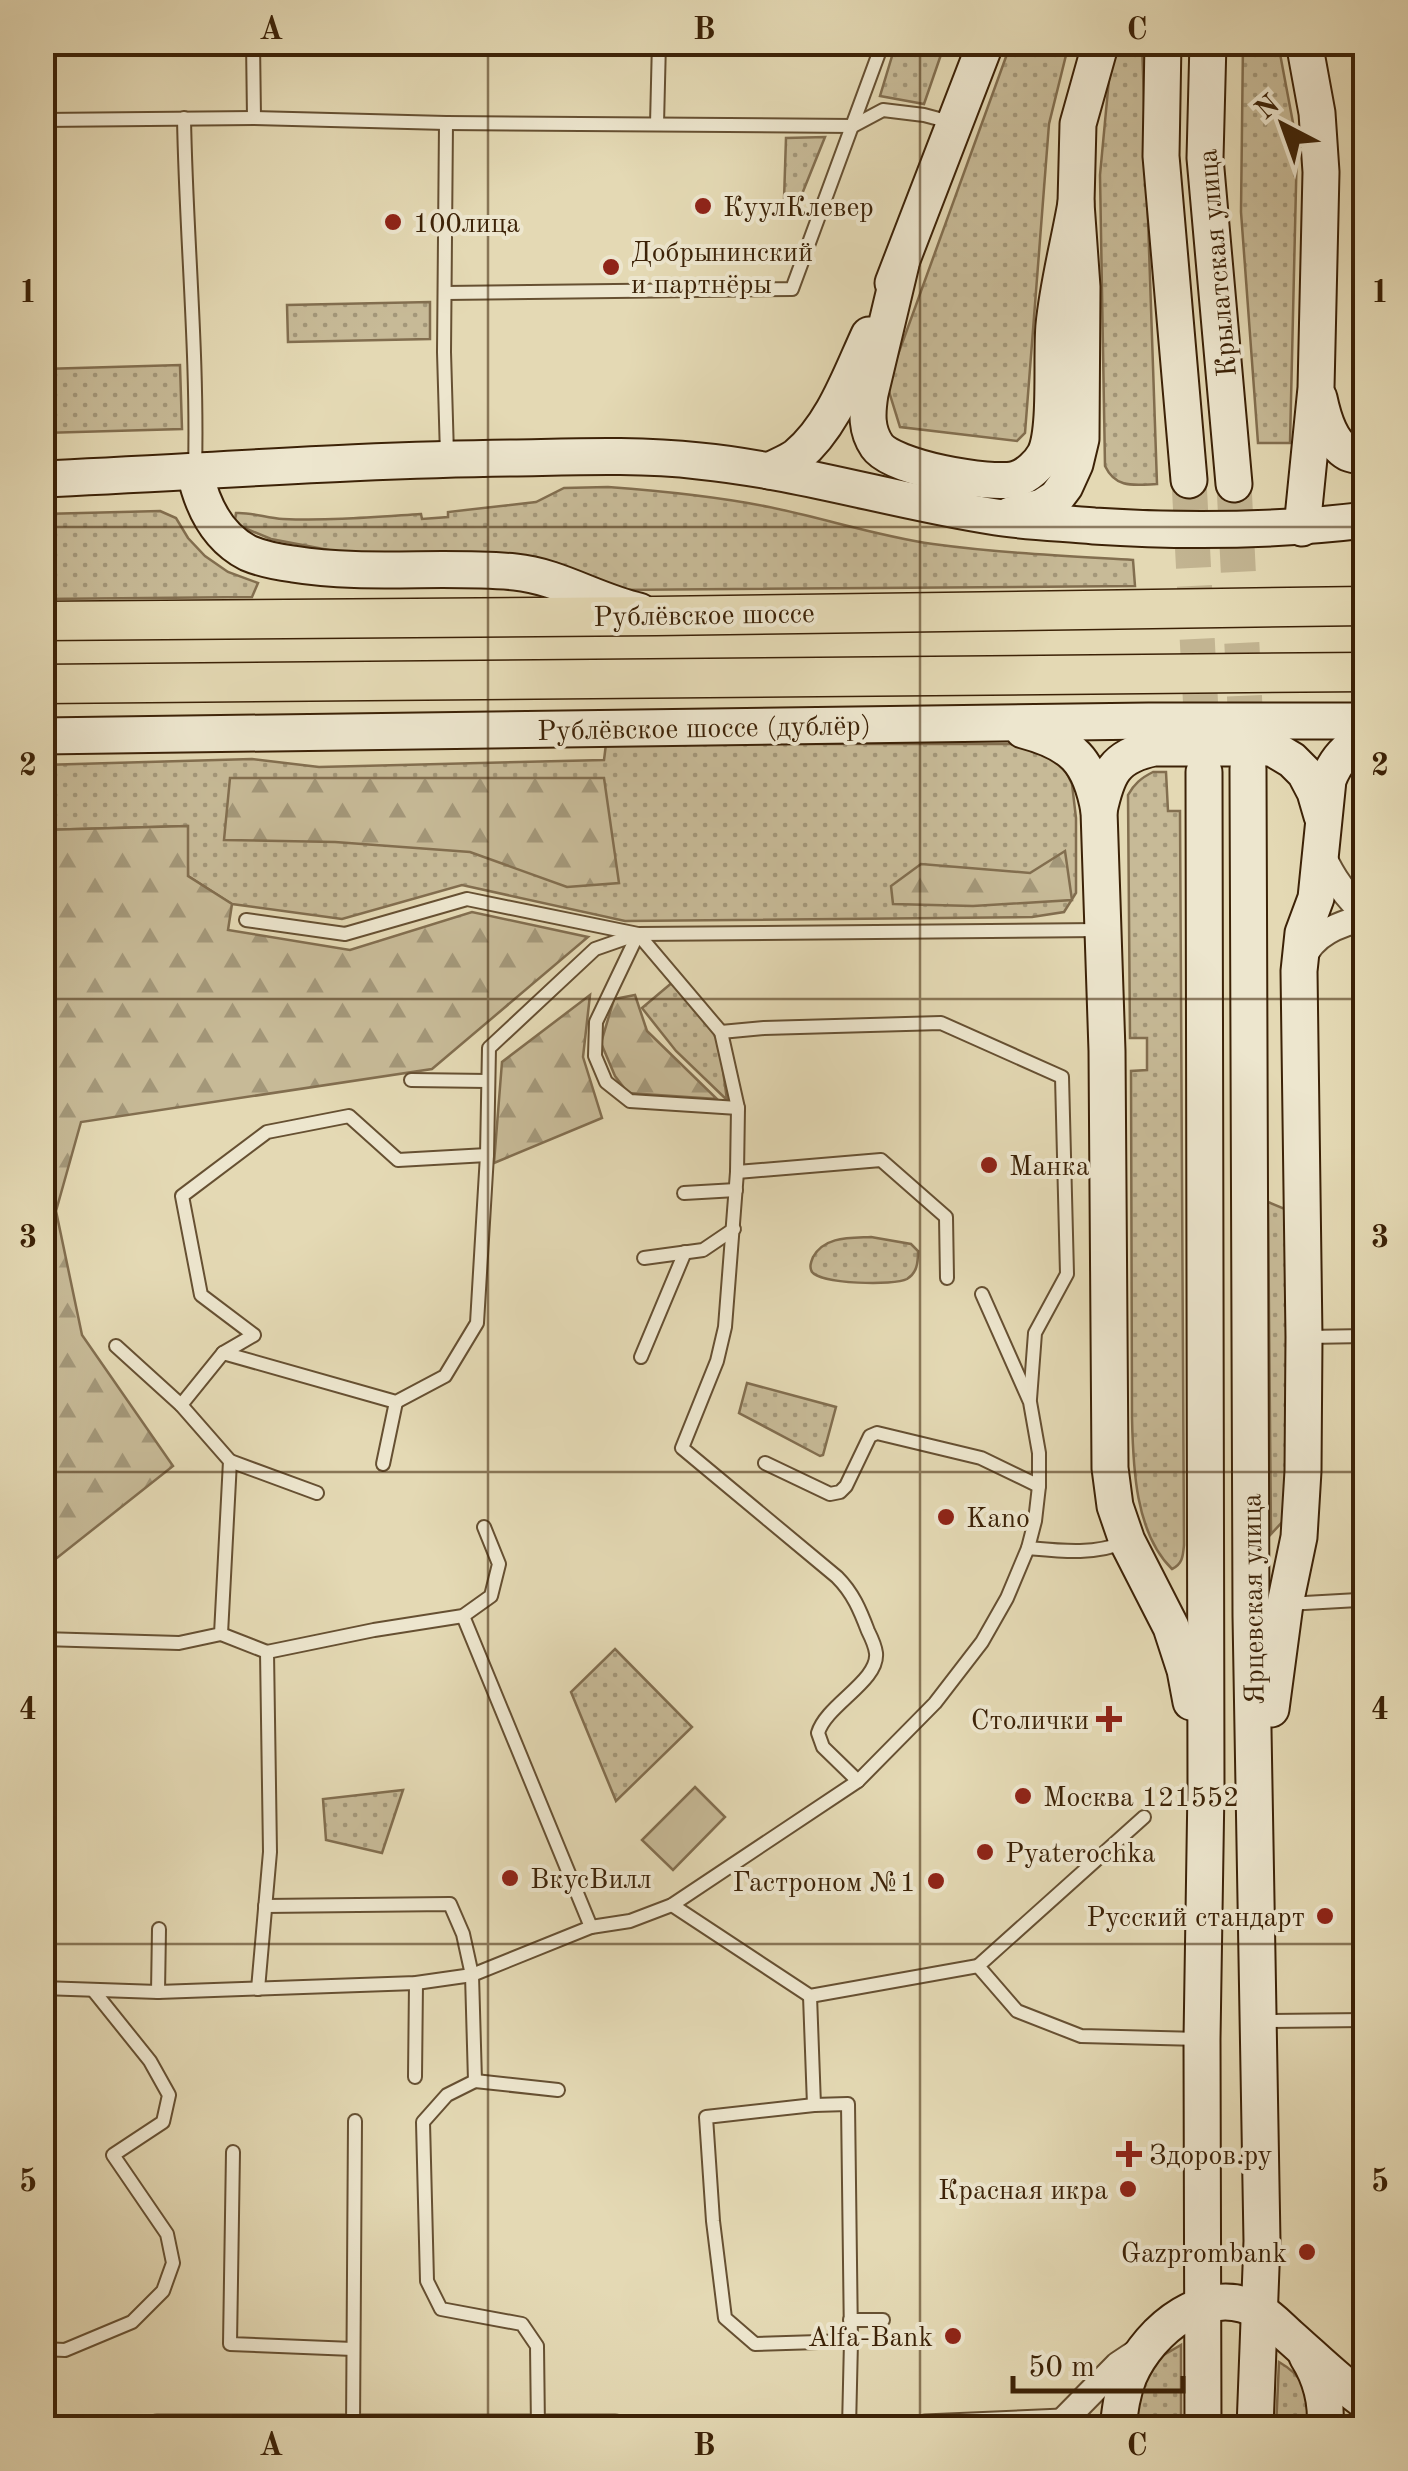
<svg xmlns="http://www.w3.org/2000/svg" width="1408" height="2471" font-family="'Old Standard TT',serif">
	<defs>
		<pattern id="grass-dots" width="8" height="8" patternUnits="userSpaceOnUse" patternTransform="scale(2.5)"><rect width="8" height="8" fill="#c7ba97"/><path d="M2 2h.1M6 6h.1" fill="none" stroke="#a39779" stroke-width="1.8" stroke-linecap="round"/></pattern>
		<pattern id="forest-firs" width="22" height="20" patternUnits="userSpaceOnUse" patternTransform="scale(2.5)"><rect width="22" height="20" fill="#c7ba97"/><path d="M5 1l3.5 6h-7zM16 11l3.5 6h-7z" fill="#a39779"/></pattern>
	</defs>
	<rect width="100%" height="100%" fill="#e4d9b4"/>
	<filter id="stains"><feTurbulence type="fractalNoise" baseFrequency=".002" numOctaves="4"/><feColorMatrix values="0 0 0 0 .2 0 0 0 0 .09 0 0 0 0 .02 0 0 0 .5 -.17"/></filter>
	<radialGradient id="worn" r=".72"><stop offset=".6" stop-color="#630" stop-opacity="0"/><stop offset="1" stop-color="#630" stop-opacity=".3"/></radialGradient>
	<g fill="url(#grass-dots)" stroke="#826e4f" stroke-width="2.5">
		<path d="M896 43H945L924 104 880 96Z"/>
		<path d="M1011 43H1069L1049 124 1025 433 1017 441 900 427 887 385Z"/>
		<path d="M1118 43H1142L1157 484C1134 485 1116 489 1105 466L1100 175 1109 79Z"/>
		<path d="M1243 43H1278L1297 144 1290 443H1258L1241 212Z"/>
		<path d="M825 137 800 199 784 200 786 138Z"/>
		<path d="M430 302V339L288 342 287 305Z"/>
		<path d="M180 365 182 429 43 433V369Z"/>
		<path d="M608 487C663 491 715 496 769 507 824 518 877 536 933 544 999 553 1066 556 1133 560L1135 586 615 590 557 563 511 556 355 555 271 539 242 527 235 520 236 513C251 512 267 518 283 519 329 521 375 517 421 514L422 519 448 517V512L536 502 564 488Z"/>
		<path d="M160 511 176 518 188 538 205 556 228 572 258 583 252 597 43 599V514Z"/>
		<path d="M607 736 797 744H1029L1064 767 1072 784 1076 818V893L1064 912 1032 917 625 921 462 885 342 919 232 904 188 876 187 826 43 830 42 765 252 759 319 767 604 760Z"/>
		<path d="M1153 772H1166L1168 811H1180L1184 1545C1183 1555 1183 1564 1172 1569 1135 1533 1133 1466 1132 1418L1131 1071 1147 1070V1038H1130L1128 795C1134 784 1141 778 1153 772Z"/>
		<path d="M674 981 718 1033 727 1100 676 1051 642 1008Z"/>
		<path d="M1268 1202 1285 1209 1288 1463 1286 1518 1271 1534Z"/>
		<path d="M871 1237 911 1244 918 1251C918 1263 917 1273 907 1279 894 1286 821 1284 812 1272 809 1267 811 1262 813 1257 825 1236 850 1238 871 1237Z"/>
		<path d="M747 1383 836 1407 823 1455 820 1456 739 1413Z"/>
		<path d="M615 1649 692 1727 616 1801 571 1692Z"/>
		<path d="M403 1790 382 1853 326 1840 323 1799Z"/>
		<path d="M1181 2345V2428H1130L1136 2390 1162 2356Z"/>
		<path d="M1279 2362C1309 2379 1308 2398 1316 2428H1276Z"/>
	</g>
	<g fill="url(#forest-firs)" stroke="#826e4f" stroke-width="2.5">
		<path d="M230 778H604L619 883 567 887 470 852 335 842 224 840Z"/>
		<path d="M188 826V876L232 904 228 930 350 950 472 912 588 937 432 1069 81 1122 56 1211 82 1335 173 1466 43 1569V830Z"/>
		<path d="M1065 851 1072 900 973 906 893 904 891 886 921 864 1030 873Z"/>
		<path d="M590 995 583 1057 602 1118 494 1163 502 1062Z"/>
		<path d="M635 995 647 1031 717 1099 628 1093 615 1076 601 1043 614 999Z"/>
	</g>
	<path fill="#c7ba97" stroke="#826e4f" stroke-width="2.5" d="M695 1787 725 1817 673 1870 642 1840Z"/>
	<g fill="none" stroke-linecap="round" stroke-linejoin="round">
		<g stroke="#c2b491" stroke-width="35" stroke-dasharray="35 18" stroke-linecap="butt">
			<path d="M1189 480 1203 751"/>
			<path d="M1234 484 1247 748"/>
		</g>
		<defs>
			<g id="lane">
				<path d="M253 42 254 118"/>
				<path d="M184 118C186 236 198 353 195 471"/>
				<path d="M42 120 254 118 446 123 853 126 883 110 924 115 954 123"/>
				<path d="M446 123 444 352 447 455"/>
				<path d="M657 124 659 42"/>
				<path d="M445 293 792 289 883 42"/>
				<path d="M246 920 345 934 467 899 638 934 1100 930"/>
				<path d="M638 934 721 1032 738 1108 737 1172 725 1327 717 1361 682 1448 837 1577C853 1593 860 1610 868 1631 871 1637 875 1645 876 1653 879 1681 826 1705 818 1733L823 1747 858 1781"/>
				<path d="M638 934 596 1022 595 1056 606 1082 630 1101 738 1108"/>
				<path d="M721 1032 764 1028 941 1023 1062 1077 1067 1274 1035 1333 1030 1399"/>
				<path d="M411 1080 488 1081"/>
				<path d="M737 1172 881 1160 946 1217 947 1278"/>
				<path d="M684 1193 736 1190"/>
				<path d="M644 1258 703 1250 734 1229"/>
				<path d="M1307 1337 1366 1336"/>
				<path d="M116 1346 181 1405"/>
				<path d="M223 1353 254 1335 201 1295 182 1196 267 1132 349 1116 398 1160 487 1155"/>
				<path d="M641 1357 685 1252"/>
				<path d="M230 1461 317 1493"/>
				<path d="M765 1463 830 1494 840 1492 846 1486 870 1436 877 1433 981 1458 1039 1486"/>
				<path d="M383 1464 396 1402"/>
				<path d="M1028 1548C1061 1551 1095 1555 1125 1542"/>
				<path d="M1287 1604 1358 1600 1366 1602"/>
				<path d="M463 1616 591 1927"/>
				<path d="M221 1634 267 1652"/>
				<path d="M42 1639 179 1643 221 1634 230 1461 181 1405 223 1353 396 1402 445 1376 477 1323 487 1155 489 1048 595 949 638 934"/>
				<path d="M1144 1817 978 1966 1017 2011 1081 2036 1200 2039"/>
				<path d="M672 1905 810 1996 978 1966"/>
				<path d="M265 1906 450 1904 463 1934 472 1975 475 2081 447 2095 423 2122 427 2281 441 2309 522 2324 537 2346 538 2428"/>
				<path d="M42 1988 158 1992 416 1983 472 1975 591 1927 630 1921 672 1905 858 1781 935 1703 982 1642 1007 1598 1028 1548 1035 1521 1039 1486V1453L1030 1402 982 1294"/>
				<path d="M258 1989 270 1852 267 1652 374 1630 463 1616 491 1596 499 1564 484 1527"/>
				<path d="M158 1992 159 1929"/>
				<path d="M810 1996 814 2105"/>
				<path d="M1262 2021 1366 2020"/>
				<path d="M415 2077 416 1983"/>
				<path d="M475 2081 558 2090"/>
				<path d="M233 2152 230 2344 353 2349"/>
				<path d="M850 2320H883"/>
				<path d="M42 2349 65 2350 132 2322 163 2291 173 2263 167 2234 113 2155 163 2122 169 2095 150 2061 93 1990"/>
				<path d="M353 2428 355 2121"/>
				<path d="M849 2428 851 2341 848 2104 814 2105 706 2117 713 2221 725 2318 755 2344 851 2341"/>
			</g>
			<g id="street">
				<path d="M1322 854C1333 879 1346 896 1366 915"/>
				<path d="M1302 961C1312 933 1340 924 1366 917"/>
				<path d="M1062 2422 1118 2365 1139 2351"/>
				<path d="M157 2428H615"/>
				<path d="M925 2428 1062 2422"/>
			</g>
			<g id="secondary">
				<path d="M1163 42 1161 156 1189 480"/>
				<path d="M1208 42 1205 158 1234 484"/>
				<path d="M901 264 870 394C867 413 866 430 877 446 892 468 991 486 1016 479 1027 476 1039 465 1045 454 1057 429 1051 356 1054 325 1058 284 1069 243 1076 203"/>
				<path d="M893 283 986 42"/>
				<path d="M1319 398C1323 417 1330 443 1348 453 1353 455 1360 456 1366 457"/>
				<path d="M769 471C778 466 789 462 797 456 833 426 850 376 869 335"/>
				<path d="M195 473C202 505 217 537 248 553 262 559 278 562 293 564 366 576 441 565 515 572 558 576 597 602 639 611"/>
				<path d="M42 479C198 472 354 460 511 458 573 457 637 454 699 461 800 471 897 502 996 517 1028 522 1062 523 1094 526 1185 532 1275 531 1366 520"/>
				<path d="M1010 515 1042 507 1056 498 1065 486 1075 464 1081 439 1082 287 1076 203 1078 124 1101 42"/>
				<path d="M1302 528 1316 388 1321 172 1317 113 1304 42"/>
				<path d="M1023 730C1072 743 1090 760 1099 811L1107 1051 1110 1468 1115 1506 1127 1541 1171 1627 1185 1670 1191 1702"/>
				<path d="M42 736 1149 721H1366"/>
				<path d="M1248 769 1251 1616 1262 2241 1255 2428"/>
				<path d="M1099 811C1107 774 1114 756 1154 748H1272L1292 760 1305 773 1315 792 1322 816"/>
				<path d="M1271 1709 1285 1604 1299 1537 1303 1471 1304 1337 1299 971 1303 933 1316 898 1328 780C1336 759 1347 749 1366 736"/>
				<path d="M1307 2356C1321 2378 1327 2403 1325 2428"/>
				<path d="M1118 2428C1120 2410 1122 2393 1129 2376 1150 2329 1207 2282 1259 2311 1270 2317 1280 2328 1289 2336 1314 2358 1338 2382 1366 2402"/>
				<path d="M1203 2428 1202 2039 1206 1787 1204 772"/>
			</g>
			<g id="primary">
				<path d="M42 621 656 616 1366 606"/>
				<path d="M42 684 1366 672"/>
			</g>
		</defs>
		<use href="#lane" stroke="#665032" stroke-width="16"/>
		<use href="#street" stroke="#665032" stroke-width="29"/>
		<use href="#secondary" stroke="#3c2207" stroke-width="39"/>
		<use href="#primary" stroke="#3c2207" stroke-width="41"/>
		<use href="#lane" stroke="#ede6ce" stroke-width="12"/>
		<use href="#street" stroke="#ede6ce" stroke-width="25"/>
		<use href="#secondary" stroke="#ede6ce" stroke-width="35"/>
		<use href="#primary" stroke="#e4d9b4" stroke-width="38"/>
	</g>
	<path fill="none" stroke="#3c2207" stroke-width="2.5" stroke-opacity="0.55" d="M488 42V2428M920 42V2428M42 527H1366M42 999H1366M42 1472H1366M42 1944H1366"/>
	<g fill="#8f2418" stroke="#ede6ce" stroke-width="4">
		<circle cx="703" cy="206" r="10"/>
		<circle cx="393" cy="222" r="10"/>
		<circle cx="611" cy="267" r="10"/>
		<circle cx="989" cy="1165" r="10"/>
		<circle cx="946" cy="1517" r="10"/>
		<path d="M1104 1704h10v10h10v10h-10v10h-10v-10h-10v-10h10z"/>
		<circle cx="1023" cy="1796" r="10"/>
		<circle cx="985" cy="1852" r="10"/>
		<circle cx="510" cy="1878" r="10"/>
		<circle cx="936" cy="1881" r="10"/>
		<circle cx="1325" cy="1916" r="10"/>
		<path d="M1124 2139h10v10h10v10h-10v10h-10v-10h-10v-10h10z"/>
		<circle cx="1128" cy="2189" r="10"/>
		<circle cx="1307" cy="2252" r="10"/>
		<circle cx="953" cy="2336" r="10"/>
	</g>
	<g text-anchor="middle" stroke-width="8" stroke-linejoin="round" paint-order="stroke">
		<g font-size="28" fill="#3c2207" stroke="#ede6ce" text-anchor="start">
			<text x="723" y="216">КуулКлевер</text>
			<text x="413" y="232">100лица</text>
			<text x="631" y="261">Добрынинский<tspan x="631" dy="32">и партнёры</tspan></text>
			<text x="1009" y="1175">Манка</text>
			<text x="966" y="1527">Kano</text>
			<text x="1089" y="1729" text-anchor="end">Столички</text>
			<text x="1043" y="1806">Москва 121552</text>
			<text x="1005" y="1862">Pyaterochka</text>
			<text x="530" y="1888">ВкусВилл</text>
			<text x="916" y="1891" text-anchor="end">Гастроном №1</text>
			<text x="1305" y="1926" text-anchor="end">Русский стандарт</text>
			<text x="1149" y="2164">Здоров.ру</text>
			<text x="1108" y="2199" text-anchor="end">Красная икра</text>
			<text x="1287" y="2262" text-anchor="end">Gazprombank</text>
			<text x="933" y="2346" text-anchor="end">Alfa-Bank</text>
		</g>
		<g font-size="28" fill="#3c2207" stroke="#ede6ce">
			<text transform="translate(1216 263) rotate(-95)" y="10">Крылатская улица</text>
			<text transform="translate(704 614) rotate(-1)" y="10">Рублёвское шоссе</text>
			<text transform="translate(704 727) rotate(-1)" y="10">Рублёвское шоссе (дублёр)</text>
			<text transform="translate(1252 1599) rotate(-91)" y="10">Ярцевская улица</text>
		</g>
	</g>
	<rect width="1408" height="2471" fill="none" stroke="#e4d9b4" stroke-width="110"/>
	<g transform="translate(1283 125) rotate(319)" stroke="#ede6ce" stroke-width="8" paint-order="stroke">
	<path d="M0-8L18 38L0 25L-18 38Z" fill="#3c2207"/>
	<text y="-15" font-size="28" font-weight="bold" text-anchor="middle" fill="#3c2207">N</text>
	</g>
	<path d="M1013 2376v15h170v-15" fill="none" stroke="#3c2207" stroke-width="5"/>
	<text x="1028" y="2376" font-size="30" fill="#3c2207" stroke="#ede6ce" stroke-width="8" paint-order="stroke">50 m</text>
	<rect x="55" y="55" width="1298" height="2361" fill="none" stroke="#3c2207" stroke-width="4"/>
	<g font-size="32" text-anchor="middle" font-weight="bold" fill="#3c2207">
		<text x="271" y="39">A</text>
		<text x="704" y="39">B</text>
		<text x="1137" y="39">C</text>
		<text x="28" y="302">1</text>
		<text x="1380" y="302">1</text>
		<text x="28" y="775">2</text>
		<text x="1380" y="775">2</text>
		<text x="28" y="1247">3</text>
		<text x="1380" y="1247">3</text>
		<text x="28" y="1719">4</text>
		<text x="1380" y="1719">4</text>
		<text x="28" y="2191">5</text>
		<text x="1380" y="2191">5</text>
		<text x="271" y="2455">A</text>
		<text x="704" y="2455">B</text>
		<text x="1137" y="2455">C</text>
	</g>
	<rect width="100%" height="100%" filter="url(#stains)"/>
	<rect width="100%" height="100%" fill="url(#worn)"/>
</svg>
